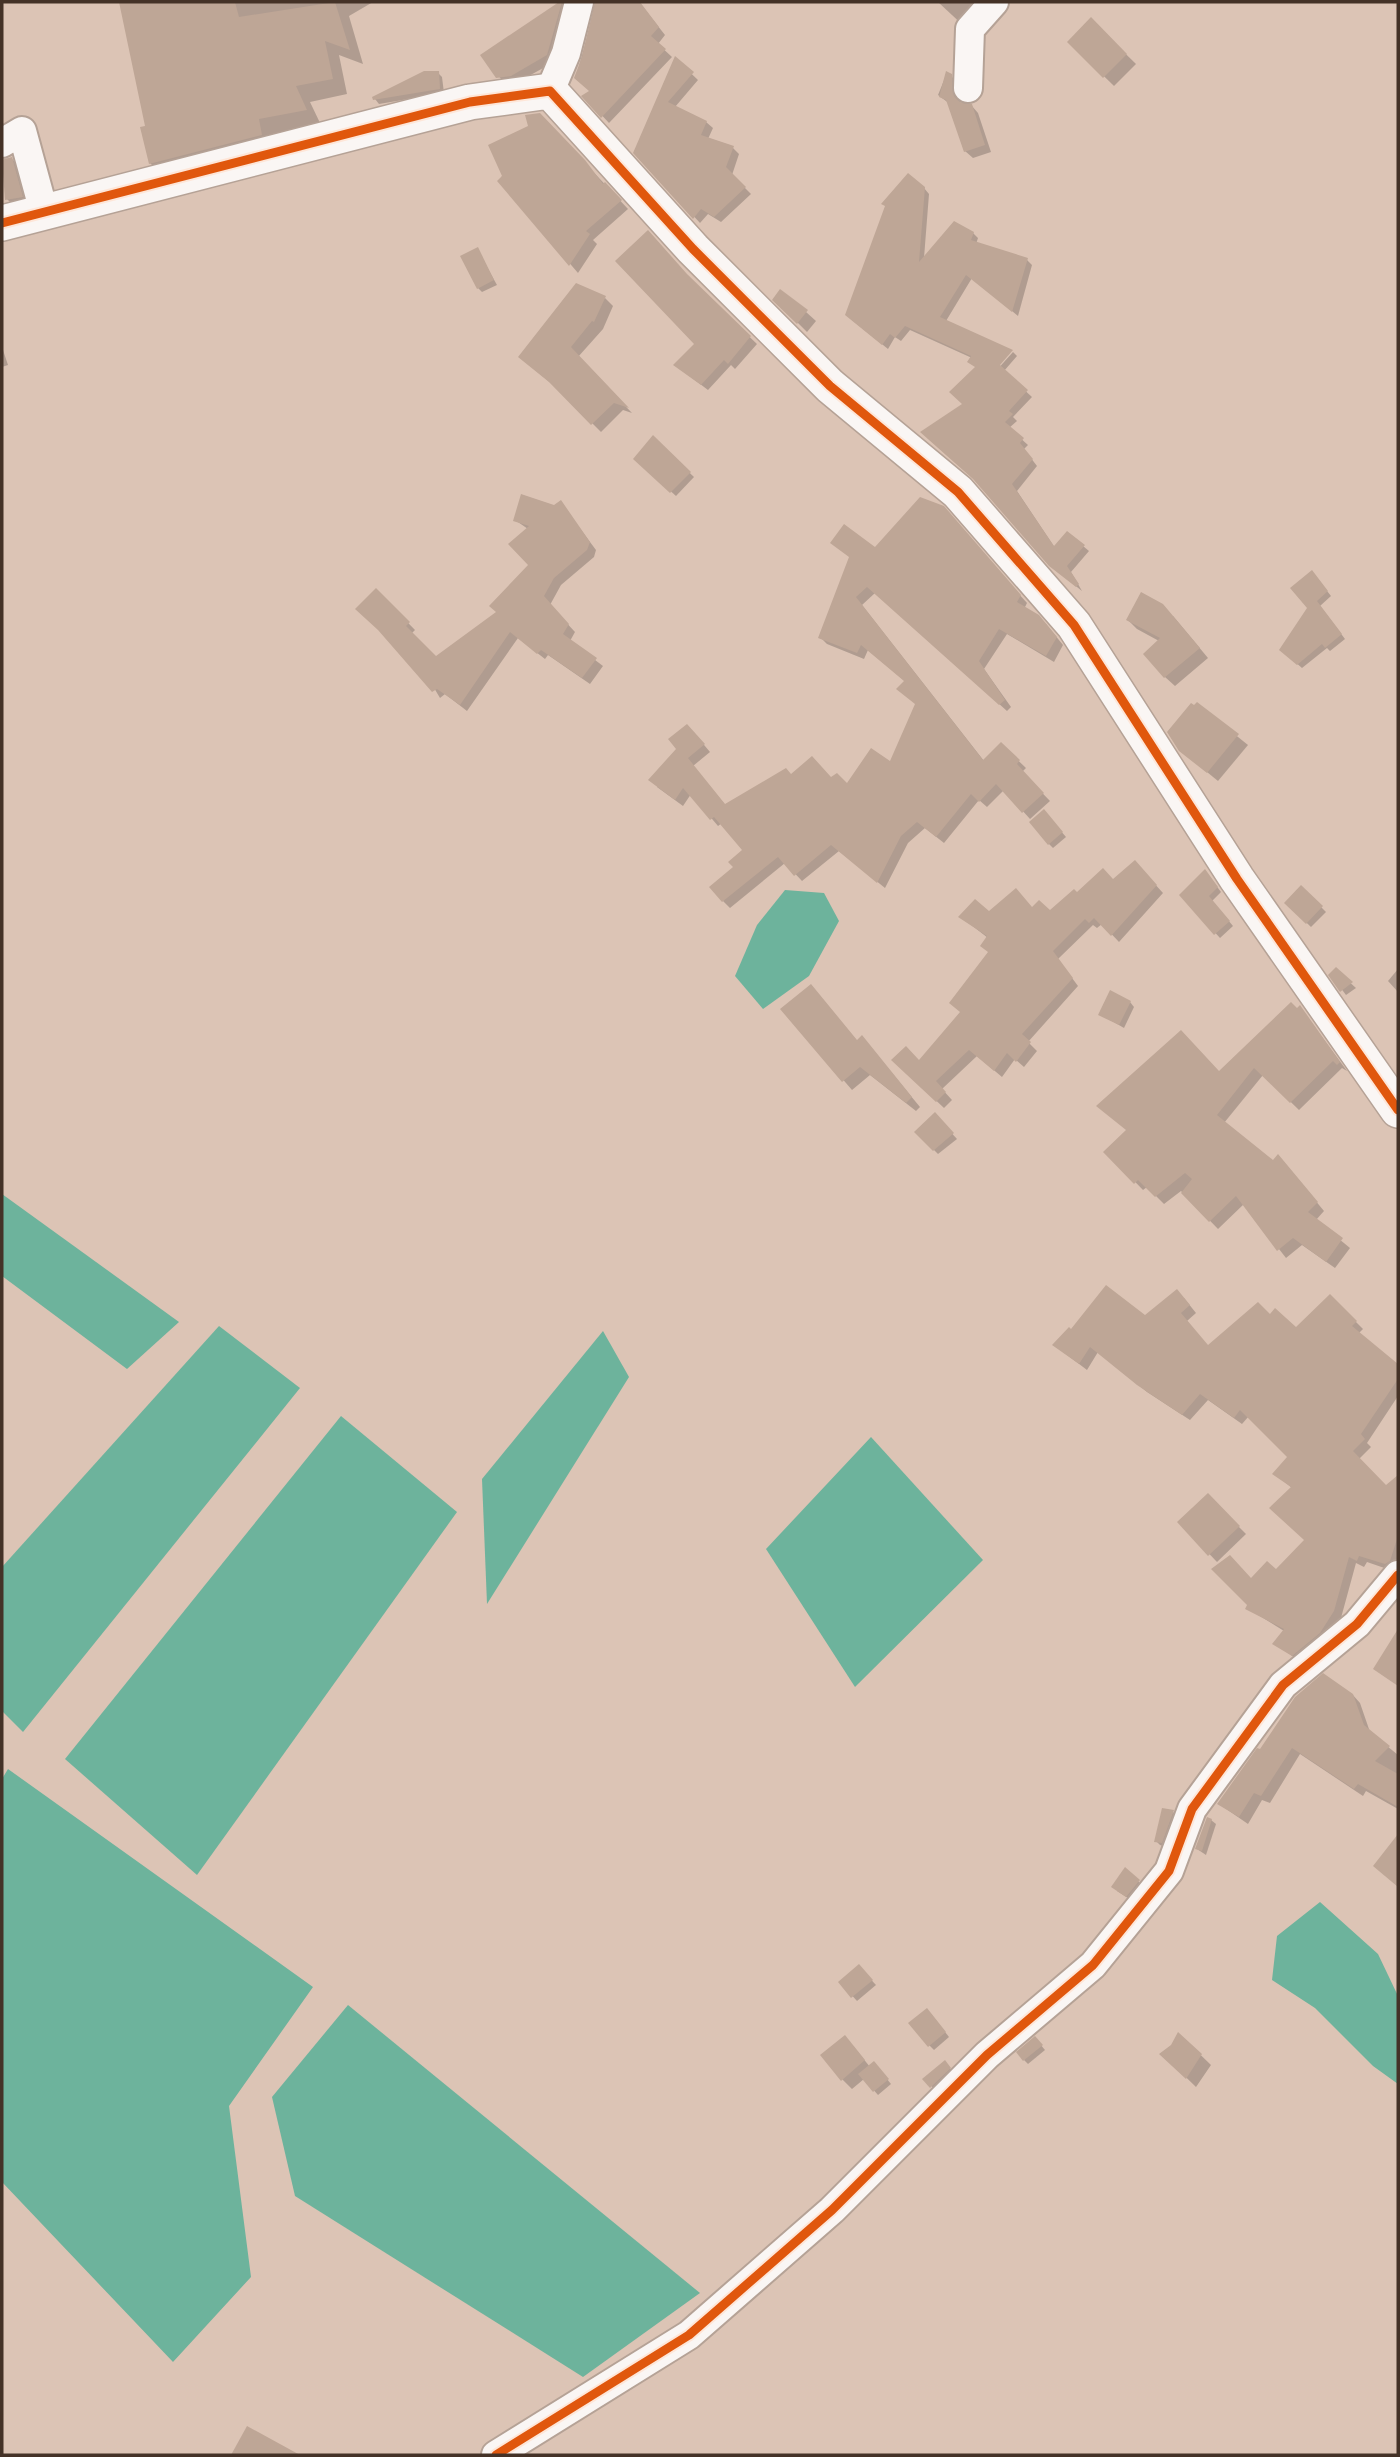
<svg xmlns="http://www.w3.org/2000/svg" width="1400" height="2457" font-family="Roboto,sans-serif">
	<rect width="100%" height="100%" fill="#dcc4b5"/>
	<g fill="#6db39c">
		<path d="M785 890 824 893 839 921 809 976 763 1009 735 976 757 925Z"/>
		<path d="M2 1194 179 1322 127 1369 2 1276Z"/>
		<path d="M219 1326 300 1388 23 1732 2 1711V1567Z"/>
		<path d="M603 1331 629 1377 487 1604 482 1479Z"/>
		<path d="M341 1416 457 1512 197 1875 65 1759Z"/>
		<path d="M871 1437 983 1560 855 1687 766 1549Z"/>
		<path d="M8 1769 313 1987 229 2106 251 2277 173 2362 2 2182V1779Z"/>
		<path d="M1320 1902 1378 1954 1398 1996V2084L1373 2066 1315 2008 1272 1980 1277 1936Z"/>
		<path d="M348 2005 700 2293 583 2377 295 2196 272 2097Z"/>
	</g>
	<g fill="#0003">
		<path d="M121 2H373L349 16 363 64 339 55 347 94 310 102 321 125 273 134 277 150 166 179 150 163 147 127Z"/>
		<path d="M562 2H572L554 62 518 82 505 84 482 55Z"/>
		<path d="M597 2H639L665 35 658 44 672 57 609 123 584 96 591 92 576 77Z"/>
		<path d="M938 2H973L982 11 967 29Z"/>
		<path d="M1091 20 1136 64 1114 86 1069 42Z"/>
		<path d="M676 59 698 80 675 107 706 122 713 128 708 139 733 148 739 154 732 175 751 194 721 222 708 214 700 223 636 153Z"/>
		<path d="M438 73 442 77 444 93 379 104 375 99Z"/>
		<path d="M947 73 959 83 960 104 971 105 978 113 991 152 973 158 965 151 950 104 938 95Z"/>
		<path d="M540 115 628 209 593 240 597 244 578 273 499 181Z"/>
		<path d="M11 158 21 168 31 206 17 209 7 199 2 160Z"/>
		<path d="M924 188 929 194 924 258 973 233 978 238 976 244 1027 260 1032 265 1018 316 972 278 946 321 995 372 1013 352 1017 356 1004 371 1032 397 1013 417 1017 421 1009 428 1028 445 1024 449 1037 466 1017 491 1055 548 1083 546 1089 551 1071 572 1082 591 1067 579 965 405 976 368 972 358 910 330 901 341 895 337 888 349 852 320Z"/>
		<path d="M477 249 497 285 482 292 478 288Z"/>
		<path d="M691 281 757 344 735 369 731 365 708 390 675 365 696 344Z"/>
		<path d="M605 298 613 306 603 329 578 357 632 413 623 410 601 432 559 390 520 357Z"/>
		<path d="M774 299 806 312 816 321 807 332Z"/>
		<path d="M2 347 8 365 2 367Z"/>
		<path d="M653 438 694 477 676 496 635 459Z"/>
		<path d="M561 503 596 550 594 557 561 585 550 605 575 632 570 641 603 666 590 684 548 655 545 659 518 638 467 711 445 694 440 698 376 590 415 630 411 634 436 659 498 613 530 565 528 529 515 520Z"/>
		<path d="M946 512 1027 603 1024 609 1046 624 1063 645 1054 662 1007 634 984 669 1011 707 1007 711 875 593 862 605 984 761 1001 744 1026 768 1022 772 1050 801 1030 819 1004 790 987 807 979 800 944 843 925 828 908 843 885 888 839 851 802 881 785 863 730 908 723 901 744 851 722 823 718 826 691 794 683 806 657 787 694 733 710 752 693 766 726 806 792 776 832 780 847 786 891 763 916 705 906 682 868 650 864 659 827 644 820 637 876 550Z"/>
		<path d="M1316 577 1331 596 1320 606 1345 639 1330 651 1327 648 1302 668 1286 654 1309 608Z"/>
		<path d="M1173 616 1208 658 1175 686 1165 677 1159 641 1137 629 1128 620Z"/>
		<path d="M1197 704 1248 745 1218 781 1180 750Z"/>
		<path d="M1048 816 1066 837 1053 848 1049 844Z"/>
		<path d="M1142 870 1163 893 1119 942 1102 924 1097 928 1093 925 1058 959 1078 986 1028 1042 1037 1051 1024 1067 1015 1059 1002 1077 977 1056 942 1089 952 1100 944 1108 893 1060 919 1062 961 1012 990 953 988 938 961 917 1032 909 1050 913 1077 895Z"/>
		<path d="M1209 876 1221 892 1212 901 1233 926 1220 938 1181 895Z"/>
		<path d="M1301 887 1326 912 1311 927 1286 903Z"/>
		<path d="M1398 969V992L1388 981Z"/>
		<path d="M1336 970 1356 988 1346 995 1331 975Z"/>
		<path d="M1130 1002 1134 1007 1124 1028 1100 1014Z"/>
		<path d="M1300 1007 1347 1071 1342 1068 1299 1110 1263 1075 1224 1123 1273 1162 1286 1165 1324 1211 1316 1220 1350 1248 1335 1268 1302 1245 1286 1258 1244 1204 1218 1229 1181 1191 1164 1204 1147 1187 1143 1190 1106 1152 1220 1073Z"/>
		<path d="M782 1009 857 1041 862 1037 920 1107 916 1111 870 1075 852 1090Z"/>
		<path d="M935 1115 957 1139 938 1154 917 1133Z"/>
		<path d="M1330 1296 1363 1329 1359 1333 1398 1368V1396L1367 1443 1371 1447 1358 1460 1386 1488 1390 1484 1398 1492V1563L1393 1571 1367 1562 1364 1567 1356 1563 1341 1618 1327 1640 1300 1662 1275 1643 1284 1631 1247 1608 1251 1580 1276 1571 1306 1541 1292 1488 1275 1474 1290 1457 1249 1416 1242 1424 1208 1400 1190 1420 1147 1392 1098 1352 1087 1370 1054 1345 1145 1317 1184 1298 1196 1313 1187 1321 1208 1347 1270 1317 1296 1330Z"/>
		<path d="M1208 1496 1246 1534 1217 1562 1179 1522Z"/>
		<path d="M1352 1694 1360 1703 1370 1732 1398 1755V1809L1366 1791 1363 1796 1300 1754 1270 1803 1262 1800 1248 1824 1219 1804Z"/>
		<path d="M1173 1812 1177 1816 1166 1847 1160 1845 1156 1841Z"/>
		<path d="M1211 1820 1216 1824 1206 1855 1197 1849Z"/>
		<path d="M1126 1870 1143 1886 1131 1900 1117 1891Z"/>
		<path d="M863 1971 876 1985 857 2001 840 1982Z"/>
		<path d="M931 2014 949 2037 934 2050 929 2045Z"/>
		<path d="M1179 2034 1211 2065 1196 2087 1162 2054 1172 2046Z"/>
		<path d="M1035 2038 1045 2050 1028 2064 1024 2060Z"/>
		<path d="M854 2047 870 2067 878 2068 891 2084 878 2095 864 2079 852 2089 842 2079Z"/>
		<path d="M945 2063 954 2073 936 2091 925 2079Z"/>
	</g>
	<g fill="#bea696">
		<path d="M119 2H235L239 17 335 2 350 50 325 41 333 79 296 86 307 110 259 119 262 135 149 164 140 127 145 126Z"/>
		<path d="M559 2H562L547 55 511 76 496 78 480 55Z"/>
		<path d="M595 2H640L659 27 651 36 666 49 601 118 581 96 589 91 574 78 582 57Z"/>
		<path d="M1091 17 1127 54 1103 78 1067 42Z"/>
		<path d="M675 56 694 72 668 102 707 121 701 135 734 146 726 167 746 187 714 217 701 209 693 219 633 153Z"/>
		<path d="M424 71H439L440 89 373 100 372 97Z"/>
		<path d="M946 71 952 74 954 96 960 102 972 104 985 145 964 152 946 100 939 97Z"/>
		<path d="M540 113 585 160 603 184 605 182 622 200 586 231 590 234 569 266 497 181 502 176 488 145 528 126 525 115Z"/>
		<path d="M12 157 23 197 5 200 2 160Z"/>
		<path d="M908 173 925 187 919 262 954 221 974 232 971 240 1028 258 1012 312 966 275 940 317 1013 350 1000 365 1028 390 1009 411 1013 414 1005 422 1024 438 1020 443 1033 459 1012 484 1054 546 1067 531 1085 545 1067 566 1079 584 1076 587 1049 566 973 479 920 432 962 404 949 392 975 367 967 362 971 356 905 326 895 338 890 334 882 345 845 315 885 206 881 204Z"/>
		<path d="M648 230 687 274 751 336 728 364 724 360 701 385 673 365 694 344 615 261Z"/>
		<path d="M478 247 494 280 477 289 460 256Z"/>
		<path d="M576 283 606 296 594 322 592 321 571 347 629 408 614 403 591 425 549 382 518 357Z"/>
		<path d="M780 289 808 310 797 324 772 300Z"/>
		<path d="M653 435 691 472 670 493 633 459Z"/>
		<path d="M521 494 554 505 561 500 590 542 587 550 554 578 544 596 569 624 563 634 597 658 582 678 541 650 537 654 510 632 460 705 437 689 432 692 378 630 355 609 376 588 410 622 406 626 436 656 496 612 489 606 528 565 508 544 529 526 513 521Z"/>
		<path d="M920 497 944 506 1021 595 1017 602 1039 615 1057 637 1046 656 999 629 979 661 1005 700 999 705 867 587 856 597 983 760 1001 742 1020 760 1017 764 1044 793 1022 813 996 784 979 802 971 794 936 837 917 822 901 836 877 883 831 845 794 876 778 857 722 902 709 887 733 867 728 862 742 850 714 817 710 820 683 788 675 800 648 780 676 749 668 739 687 724 705 744 688 758 725 804 786 768 791 774 812 756 831 777 837 773 847 783 871 748 890 761 915 704 896 689 904 681 861 645 857 653 818 638 849 557 830 543 844 524 875 547Z"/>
		<path d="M1312 570 1328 591 1317 601 1342 634 1325 648 1322 644 1297 665 1279 650 1307 608 1290 588Z"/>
		<path d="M1141 592 1163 604 1200 648 1164 678 1143 654 1160 638 1126 620Z"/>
		<path d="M1197 702 1239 734 1207 773 1179 751 1167 732 1191 703 1194 705Z"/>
		<path d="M1044 809 1063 832 1048 845 1029 822Z"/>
		<path d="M1135 860 1157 885 1111 936 1094 918 1089 923 1085 919 1053 951 1073 978 1022 1034 1031 1042 1016 1062 1007 1053 994 1071 969 1050 936 1081 946 1092 936 1102 891 1060 906 1046 919 1060 960 1012 949 1003 988 952 980 946 987 936 958 917 975 899 989 911 1016 888 1032 907 1039 900 1050 910 1074 889 1077 892 1103 868 1113 879Z"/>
		<path d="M1205 869 1218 887 1209 896 1230 921 1214 935 1179 895Z"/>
		<path d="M1301 885 1323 906 1306 924 1284 903Z"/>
		<path d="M1336 967 1353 982 1340 992 1328 975Z"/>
		<path d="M811 984 857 1040 862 1035 912 1097 906 1103 860 1067 842 1082 780 1009Z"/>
		<path d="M1110 990 1131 1001 1119 1025 1098 1015Z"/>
		<path d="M1291 1002 1297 1008 1300 1005 1340 1062 1337 1065 1333 1061 1290 1103 1254 1068 1217 1115 1273 1160 1278 1154 1318 1202 1308 1212 1343 1238 1326 1262 1293 1238 1277 1251 1236 1196 1209 1222 1181 1193 1192 1179 1185 1173 1155 1197 1138 1180 1134 1184 1103 1152 1126 1130 1096 1106 1181 1030 1219 1071Z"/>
		<path d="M935 1112 954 1133 933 1151 914 1132Z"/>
		<path d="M1106 1285 1145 1315 1177 1289 1190 1305 1181 1313 1208 1345 1258 1302 1270 1314 1275 1308 1296 1327 1330 1294 1357 1321 1352 1326 1398 1364V1379L1361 1434 1365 1439 1353 1451 1386 1485 1398 1475V1536L1390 1561 1385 1564 1359 1556 1357 1561 1349 1557 1334 1611 1320 1633 1292 1656 1272 1644 1284 1629 1245 1609 1247 1605 1211 1569 1230 1555 1251 1578 1267 1561 1276 1569 1304 1540 1269 1508 1291 1487 1272 1474 1287 1457 1240 1410 1234 1418 1200 1394 1182 1415 1137 1385 1090 1347 1079 1364 1052 1345 1069 1327 1071 1329Z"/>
		<path d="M1208 1493 1240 1526 1208 1556 1177 1522Z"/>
		<path d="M1398 1629V1686L1373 1669Z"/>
		<path d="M1323 1673 1353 1694 1364 1725 1390 1746 1375 1761 1398 1774V1807L1358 1784 1354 1789 1292 1748 1261 1796 1254 1793 1239 1817 1217 1804 1257 1748 1260 1749 1295 1697Z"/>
		<path d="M1162 1808 1174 1810 1162 1843 1154 1842Z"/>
		<path d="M1207 1817 1212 1819 1202 1851 1195 1849Z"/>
		<path d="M1398 1834V1887L1373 1866Z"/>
		<path d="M1125 1867 1140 1880 1126 1897 1111 1887Z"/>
		<path d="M859 1964 873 1980 851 1998 838 1982Z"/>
		<path d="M927 2008 946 2032 928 2047 908 2023Z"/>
		<path d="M1178 2032 1202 2054 1186 2079 1159 2054 1171 2045Z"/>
		<path d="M845 2035 865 2060 841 2081 820 2055Z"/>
		<path d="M1035 2036 1043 2045 1023 2061 1016 2052Z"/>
		<path d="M945 2060 951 2068 930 2088 922 2079Z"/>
		<path d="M874 2061 889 2079 873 2092 858 2074Z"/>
		<path d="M247 2426 300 2455H231Z"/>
	</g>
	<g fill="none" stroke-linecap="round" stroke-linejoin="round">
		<defs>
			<g id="minor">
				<path d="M968 88 970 29 994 2"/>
				<path d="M550 91 566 53 579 2"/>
				<path d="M2 143 22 131 44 212"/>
				<path d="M496 2455 689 2335 832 2210 987 2055 1093 1965 1169 1871 1192 1809 1283 1685 1357 1624 1398 1575"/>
			</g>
			<path id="tertiary" d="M2 223 470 102 550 91 693 249 830 386 958 492 1074 625 1237 879 1398 1110"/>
		</defs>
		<use href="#minor" stroke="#b5a296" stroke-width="32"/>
		<use href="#tertiary" stroke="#b5a296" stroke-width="38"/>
		<use href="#minor" stroke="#faf6f4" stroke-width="28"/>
		<use href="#tertiary" stroke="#faf6f4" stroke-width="35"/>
		<defs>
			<g id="cycleway">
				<path d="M2 223 470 102 550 91 693 249 830 386 958 492 1074 625 1237 879 1398 1110"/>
				<path d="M496 2455 689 2335 832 2210 987 2055 1093 1965 1169 1871 1192 1809 1283 1685 1357 1624 1398 1575"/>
			</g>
		</defs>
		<use href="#cycleway" stroke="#fee6d8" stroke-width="13"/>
		<use href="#cycleway" stroke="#e0570d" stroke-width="9"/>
	</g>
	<rect width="1400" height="2457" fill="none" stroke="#443227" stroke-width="7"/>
</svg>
